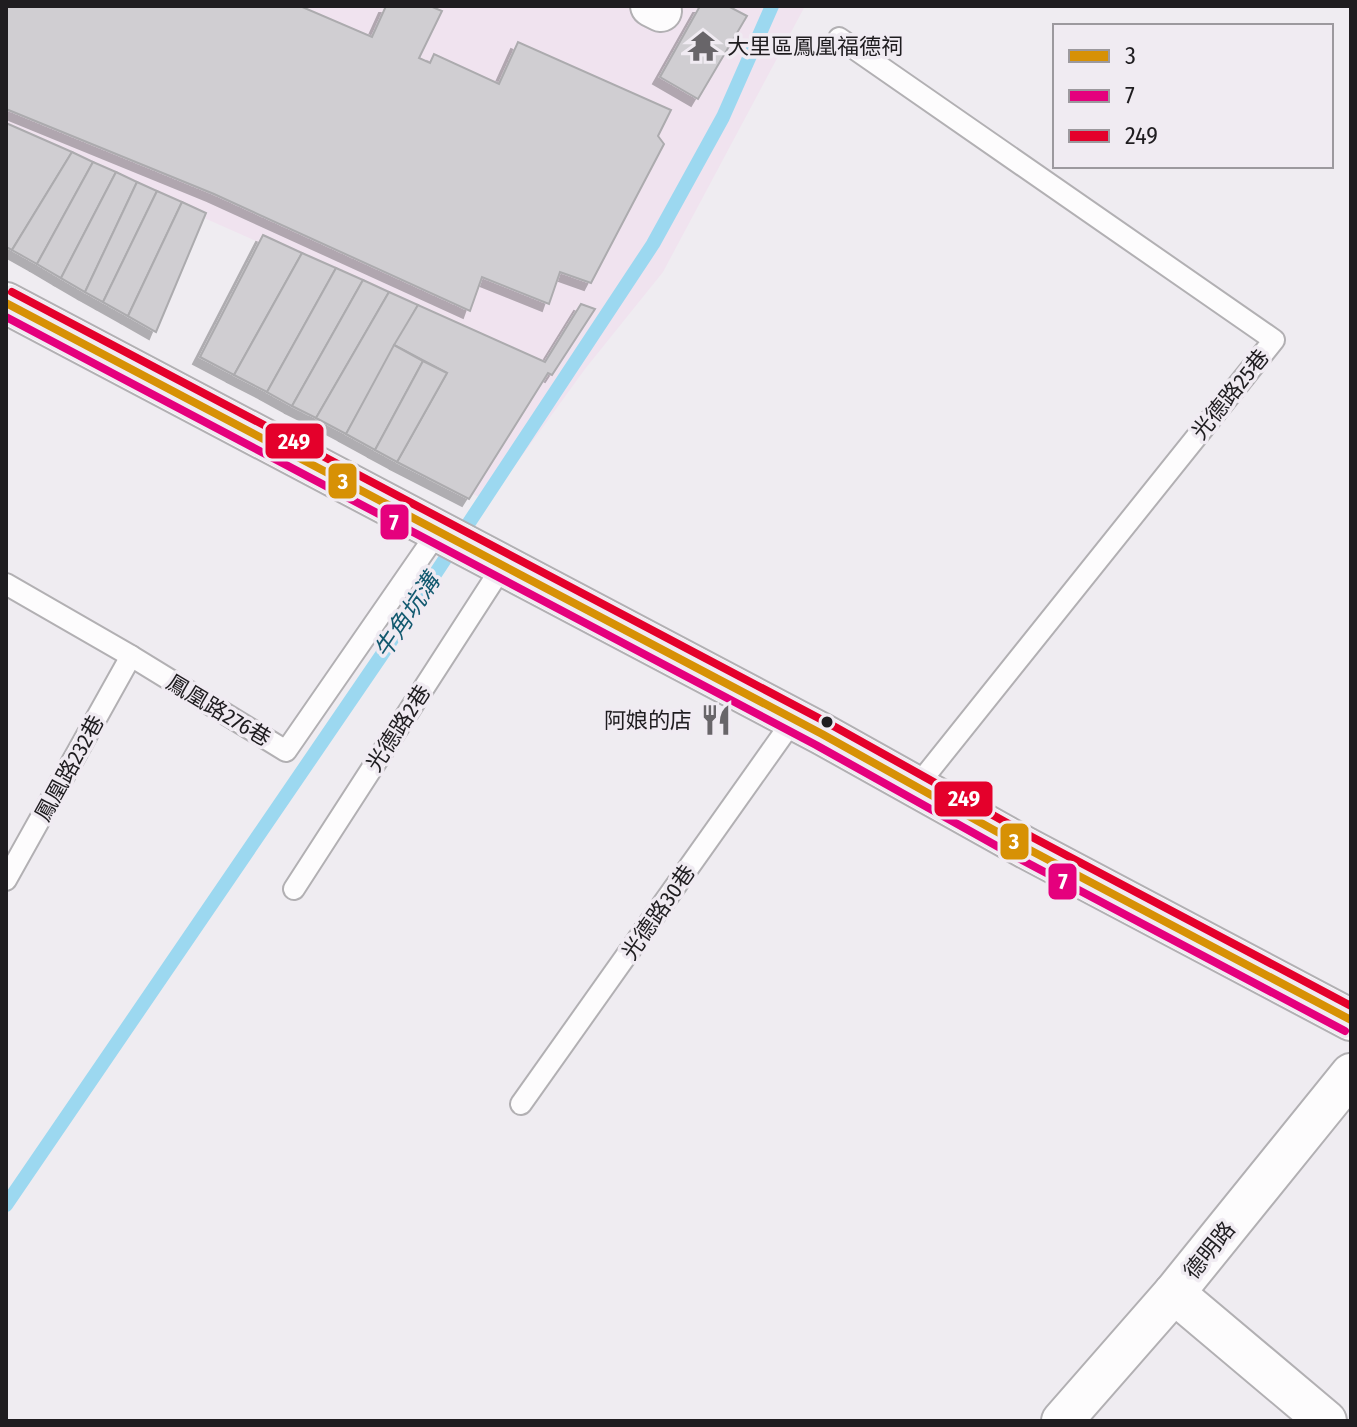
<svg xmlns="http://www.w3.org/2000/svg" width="1357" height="1427" font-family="'Fira Sans Condensed','Noto Sans TC',sans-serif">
	<defs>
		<filter id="shadow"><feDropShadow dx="-7" dy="7" stdDeviation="0" flood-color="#0004"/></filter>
	</defs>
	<rect width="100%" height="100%" fill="#efecf1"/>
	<path fill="#f0e3ef" d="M6 6H805L663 272 585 369 489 501 470 493 547 370 6 130Z"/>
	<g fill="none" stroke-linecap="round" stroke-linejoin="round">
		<path stroke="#9cd8f0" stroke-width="14" d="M6 1205 381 656 653 244 723 117 772 6"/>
	</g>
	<g fill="#d0ced2" stroke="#acabae" stroke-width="2" filter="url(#shadow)">
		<path d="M6 6H300L372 37 386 6H430L442 11 419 58 430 63 434 54 499 84 518 42 671 110 658 136 664 144 591 283 560 272 549 304 482 277 470 311 214 194 6 109Z"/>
		<path d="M700 6H728L747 16 698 99 660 77Z"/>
		<path d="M6 123 72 152 12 250 6 247Z"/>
		<path d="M72 152 93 162 37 264 12 250Z"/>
		<path d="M93 162 116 172 61 278 37 264Z"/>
		<path d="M116 172 137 182 85 292 61 278Z"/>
		<path d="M137 182 157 191 103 302 85 292Z"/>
		<path d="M157 191 182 202 128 316 103 302Z"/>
		<path d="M182 202 206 213 156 332 128 316Z"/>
		<path d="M263 235 302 253 234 375 200 357Z"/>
		<path d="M302 253 336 268 267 392 234 375Z"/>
		<path d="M336 268 363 280 292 406 267 392Z"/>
		<path d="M363 280 389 292 316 418 292 406Z"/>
		<path d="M389 292 418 305 346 434 316 418Z"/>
		<path d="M581 304 595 309 552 375 548 373 469 499 397 462 447 373 394 345 418 305 545 362Z"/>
		<path d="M394 345 423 361 375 450 346 434Z"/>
		<path d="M423 361 447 373 397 462 375 450Z"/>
	</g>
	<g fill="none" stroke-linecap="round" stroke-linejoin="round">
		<defs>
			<g id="lane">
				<path d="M839 38 1274 340 917 786"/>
				<path d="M6 584 131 656 286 751 437 533"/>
				<path d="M6 880 131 656"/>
				<path d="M294 889 502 567"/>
				<path d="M521 1104 794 719"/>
			</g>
			<g id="street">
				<path d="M651 6 661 11"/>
				<path d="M6 303 822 734 1026 848 1351 1020"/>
				<path d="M1174 1293 1326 1421"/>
				<path d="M1062 1421 1174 1293 1351 1074"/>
			</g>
		</defs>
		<use href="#lane" stroke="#b2b0b3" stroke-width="24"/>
		<use href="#street" stroke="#b2b0b3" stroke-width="44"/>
		<use href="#lane" stroke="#fdfcfd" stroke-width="20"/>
		<use href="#street" stroke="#fdfcfd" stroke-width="40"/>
		<defs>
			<path id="bus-1" d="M6 303 822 734 1026 848 1351 1020"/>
			<path id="bus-2" d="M6 317 816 745 1020 859 1345 1031"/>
			<path id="bus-3" d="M12 292 828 723 1032 837 1351 1006"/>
		</defs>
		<use href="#bus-1" stroke="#f0ebf2" stroke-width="14"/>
		<use href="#bus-2" stroke="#f0ebf2" stroke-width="14"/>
		<use href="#bus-3" stroke="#f0ebf2" stroke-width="14"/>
		<use href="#bus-1" stroke="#d79105" stroke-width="8"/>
		<use href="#bus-2" stroke="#e5007d" stroke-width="8"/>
		<use href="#bus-3" stroke="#e4002b" stroke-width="8"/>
	</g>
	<defs>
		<symbol id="temple-bare" viewBox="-9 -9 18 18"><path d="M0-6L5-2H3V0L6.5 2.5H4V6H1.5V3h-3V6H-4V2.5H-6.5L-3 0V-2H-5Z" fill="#686569" stroke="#f0ebf2" stroke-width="2.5" paint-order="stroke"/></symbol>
		<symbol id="restaurant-bare" viewBox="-9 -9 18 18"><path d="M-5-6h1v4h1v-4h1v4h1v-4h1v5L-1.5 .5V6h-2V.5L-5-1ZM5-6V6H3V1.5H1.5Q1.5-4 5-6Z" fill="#686569" stroke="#f0ebf2" stroke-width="2.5" paint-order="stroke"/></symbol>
	</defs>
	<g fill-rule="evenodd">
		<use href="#temple-bare" x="681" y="24" width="44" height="44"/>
		<use href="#restaurant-bare" x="694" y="698" width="44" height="44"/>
	</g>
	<circle fill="#1f1d20" stroke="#f0ebf2" stroke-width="3" cx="827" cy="722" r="7"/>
	<g text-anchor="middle" stroke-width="7" stroke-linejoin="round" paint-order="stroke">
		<g font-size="22" fill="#1f1d20" stroke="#f0ebf2" text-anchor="start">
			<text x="727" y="54">大里區鳳凰福德祠</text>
			<text x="692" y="728" text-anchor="end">阿娘的店</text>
		</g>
		<g font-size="22" fill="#1f1d20" stroke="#f0ebf2">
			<text transform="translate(1230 394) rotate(-51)" y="8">光德路25巷</text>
			<text transform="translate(219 710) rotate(31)" y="8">鳳凰路276巷</text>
			<text transform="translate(398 728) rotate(-57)" y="8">光德路2巷</text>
			<text transform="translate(69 768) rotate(-61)" y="8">鳳凰路232巷</text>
			<text transform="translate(658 912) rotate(-55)" y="8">光德路30巷</text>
			<text transform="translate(1209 1250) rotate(-51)" y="8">德明路</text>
		</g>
		<g font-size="24" font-style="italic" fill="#12596f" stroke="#f0ebf2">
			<text transform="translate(407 616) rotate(-56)" y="8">牛角坑溝</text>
		</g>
	</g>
	<g stroke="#f0ebf2" stroke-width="3">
		<rect x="264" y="422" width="61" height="38" rx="8" fill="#e4002b"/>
		<rect x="327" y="462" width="31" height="38" rx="8" fill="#d79105"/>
		<rect x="379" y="503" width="31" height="38" rx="8" fill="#e5007d"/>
		<rect x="933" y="780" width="61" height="38" rx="8" fill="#e4002b"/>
		<rect x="999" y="822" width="31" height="39" rx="8" fill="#d79105"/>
		<rect x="1047" y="862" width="31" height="39" rx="8" fill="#e5007d"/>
	</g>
	<g font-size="22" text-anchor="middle" font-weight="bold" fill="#fff">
		<text x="294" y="449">249</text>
		<text x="343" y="489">3</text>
		<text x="394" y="530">7</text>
		<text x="964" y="806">249</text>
		<text x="1014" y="849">3</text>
		<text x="1063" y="889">7</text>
	</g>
	<rect width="1357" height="1427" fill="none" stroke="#1f1d20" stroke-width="16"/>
	<rect x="1053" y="24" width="280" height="144" fill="#f0ebf2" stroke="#9c999e" stroke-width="2"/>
	<rect x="1069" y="50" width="40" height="12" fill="#d79105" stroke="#9c999e" stroke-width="2"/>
	<text x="1125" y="64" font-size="24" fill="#1f1d20">3</text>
	<rect x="1069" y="90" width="40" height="12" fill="#e5007d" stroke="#9c999e" stroke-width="2"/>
	<text x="1125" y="104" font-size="24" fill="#1f1d20">7</text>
	<rect x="1069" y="130" width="40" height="12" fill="#e4002b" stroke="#9c999e" stroke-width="2"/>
	<text x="1125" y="144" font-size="24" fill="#1f1d20">249</text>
</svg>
